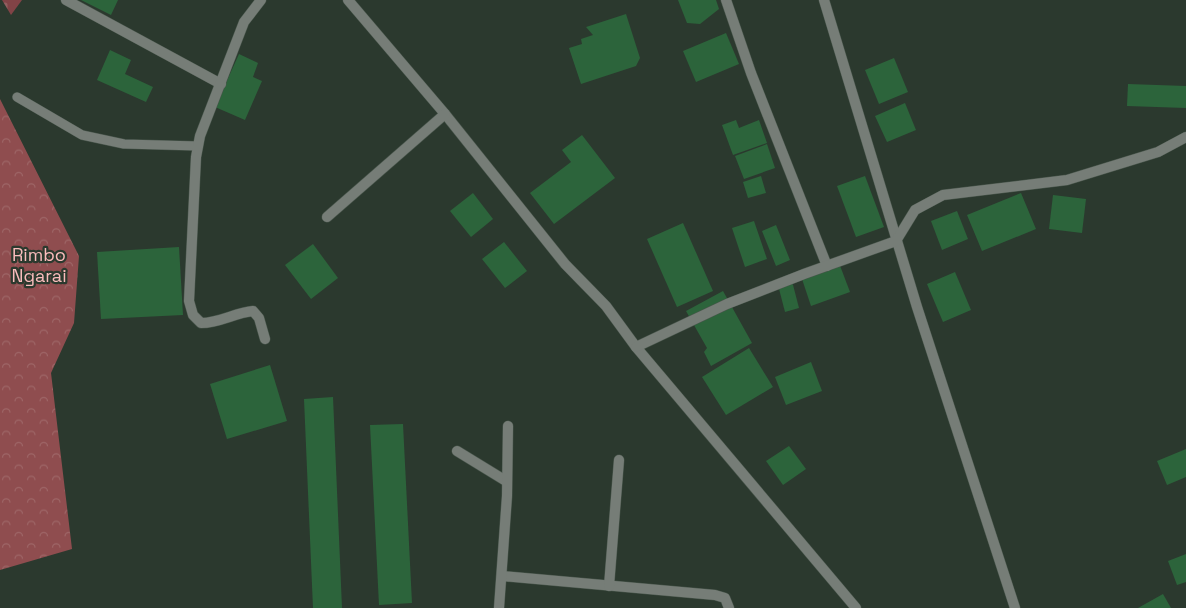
<svg xmlns="http://www.w3.org/2000/svg" width="1186" height="608" font-family="'Space Grotesk',sans-serif">
	<defs>
		<pattern id="forest-crowns" width="20" height="18" patternUnits="userSpaceOnUse" patternTransform="scale(1.25)"><rect width="20" height="18" fill="#8f4d4f"/><path d="M2 6a3 3 0 1 1 6 0M12 15a3 3 0 1 1 6 0" fill="none" stroke="#9e6667"/></pattern>
		<pattern id="cemetery-stones" width="16" height="16" patternUnits="userSpaceOnUse" patternTransform="scale(1.25)"><rect width="16" height="16" fill="#814346"/><path d="M2 7V4a2 2 0 0 1 4 0v3zM10 15v-3a2 2 0 0 1 4 0v3z" fill="#925e60"/></pattern>
	</defs>
	<rect width="100%" height="100%" fill="#2b392e"/>
	<path fill="url(#forest-crowns)" d="M0 99 79 256 74 323 51 373 72 549 0 570Z"/>
	<path fill="url(#cemetery-stones)" d="M2 0H22L11 15Z"/>
	<g fill="#2c643b">
		<path d="M81 0H118L111 15Z"/>
		<path d="M678 0H716L719 9 700 24 687 23Z"/>
		<path d="M626 14 640 58 636 66 581 84 569 48 582 44 581 39 593 35 586 27Z"/>
		<path d="M726 33 739 64 696 82 683 51Z"/>
		<path d="M110 50 131 60 125 74 153 87 146 102 97 80Z"/>
		<path d="M239 54 258 63 253 77 262 81 245 120 215 107Z"/>
		<path d="M894 58 908 92 879 104 865 70Z"/>
		<path d="M1128 84 1186 86V108L1127 106Z"/>
		<path d="M905 103 916 130 887 142 875 116Z"/>
		<path d="M736 120 739 128 759 120 767 143 733 155 722 125Z"/>
		<path d="M582 135 615 178 554 224 530 193 571 162 562 150Z"/>
		<path d="M767 144 775 168 744 179 735 156Z"/>
		<path d="M761 176 766 193 748 198 743 182Z"/>
		<path d="M865 176 884 227 856 237 837 186Z"/>
		<path d="M473 193 493 219 471 237 450 211Z"/>
		<path d="M1021 193 1036 229 982 251 967 215Z"/>
		<path d="M1053 195 1086 199 1082 233 1049 229Z"/>
		<path d="M957 211 968 239 942 250 931 221Z"/>
		<path d="M754 221 767 259 745 267 732 228Z"/>
		<path d="M683 223 713 291 677 307 647 239Z"/>
		<path d="M776 225 790 260 776 266 762 231Z"/>
		<path d="M504 242 527 271 505 288 482 259Z"/>
		<path d="M313 244 338 278 311 299 285 265Z"/>
		<path d="M179 247 183 315 101 319 97 252Z"/>
		<path d="M839 263 850 292 811 306 801 276Z"/>
		<path d="M955 272 971 310 943 322 927 284Z"/>
		<path d="M792 281 799 308 785 312 778 285Z"/>
		<path d="M723 291 752 343 711 366 704 352 707 348 686 311Z"/>
		<path d="M749 348 773 387 726 415 702 377Z"/>
		<path d="M811 362 822 391 786 405 775 377Z"/>
		<path d="M270 365 287 421 227 439 210 384Z"/>
		<path d="M333 397 342 608H313L304 399Z"/>
		<path d="M403 424 412 603 379 605 370 425Z"/>
		<path d="M789 446 806 469 783 485 766 461Z"/>
		<path d="M1186 449V477L1167 485 1157 461Z"/>
		<path d="M1186 554V582L1177 585 1168 561Z"/>
		<path d="M1163 594 1171 608H1138Z"/>
	</g>
	<g fill="none" stroke-linecap="round" stroke-linejoin="round">
		<defs>
			<path id="lane" d="M17 97 82 135 124 144 198 146"/>
			<g id="street">
				<path d="M66 0 221 84"/>
				<path d="M261 0 244 22 200 136 196 157 189 301 193 315 201 323C220 323 234 313 253 311L259 318 265 339"/>
				<path d="M348 0 445 114 565 264 606 306 636 347 856 608"/>
				<path d="M726 0 751 73 827 266"/>
				<path d="M824 0 917 307 1015 608"/>
				<path d="M327 217 445 114"/>
				<path d="M636 347 727 304 804 274 896 241 915 210 943 195 1067 180 1158 152 1186 137"/>
				<path d="M457 451 506 481"/>
				<path d="M502 576 715 595 725 598 729 608"/>
				<path d="M609 586 619 460"/>
				<path d="M499 608 507 496 508 426"/>
			</g>
		</defs>
		<use href="#lane" stroke="#49564c" stroke-width="10"/>
		<use href="#street" stroke="#49564c" stroke-width="11"/>
		<use href="#lane" stroke="#767d77" stroke-width="9"/>
		<use href="#street" stroke="#767d77" stroke-width="10"/>
	</g>
	<g text-anchor="middle" stroke-width="4.5" stroke-linejoin="round" paint-order="stroke">
		<g font-size="18" fill="#fabcbc" stroke="#2b392e">
			<text x="39" y="261">Rimbo<tspan x="39" dy="21">Ngarai</tspan></text>
		</g>
	</g>
</svg>
